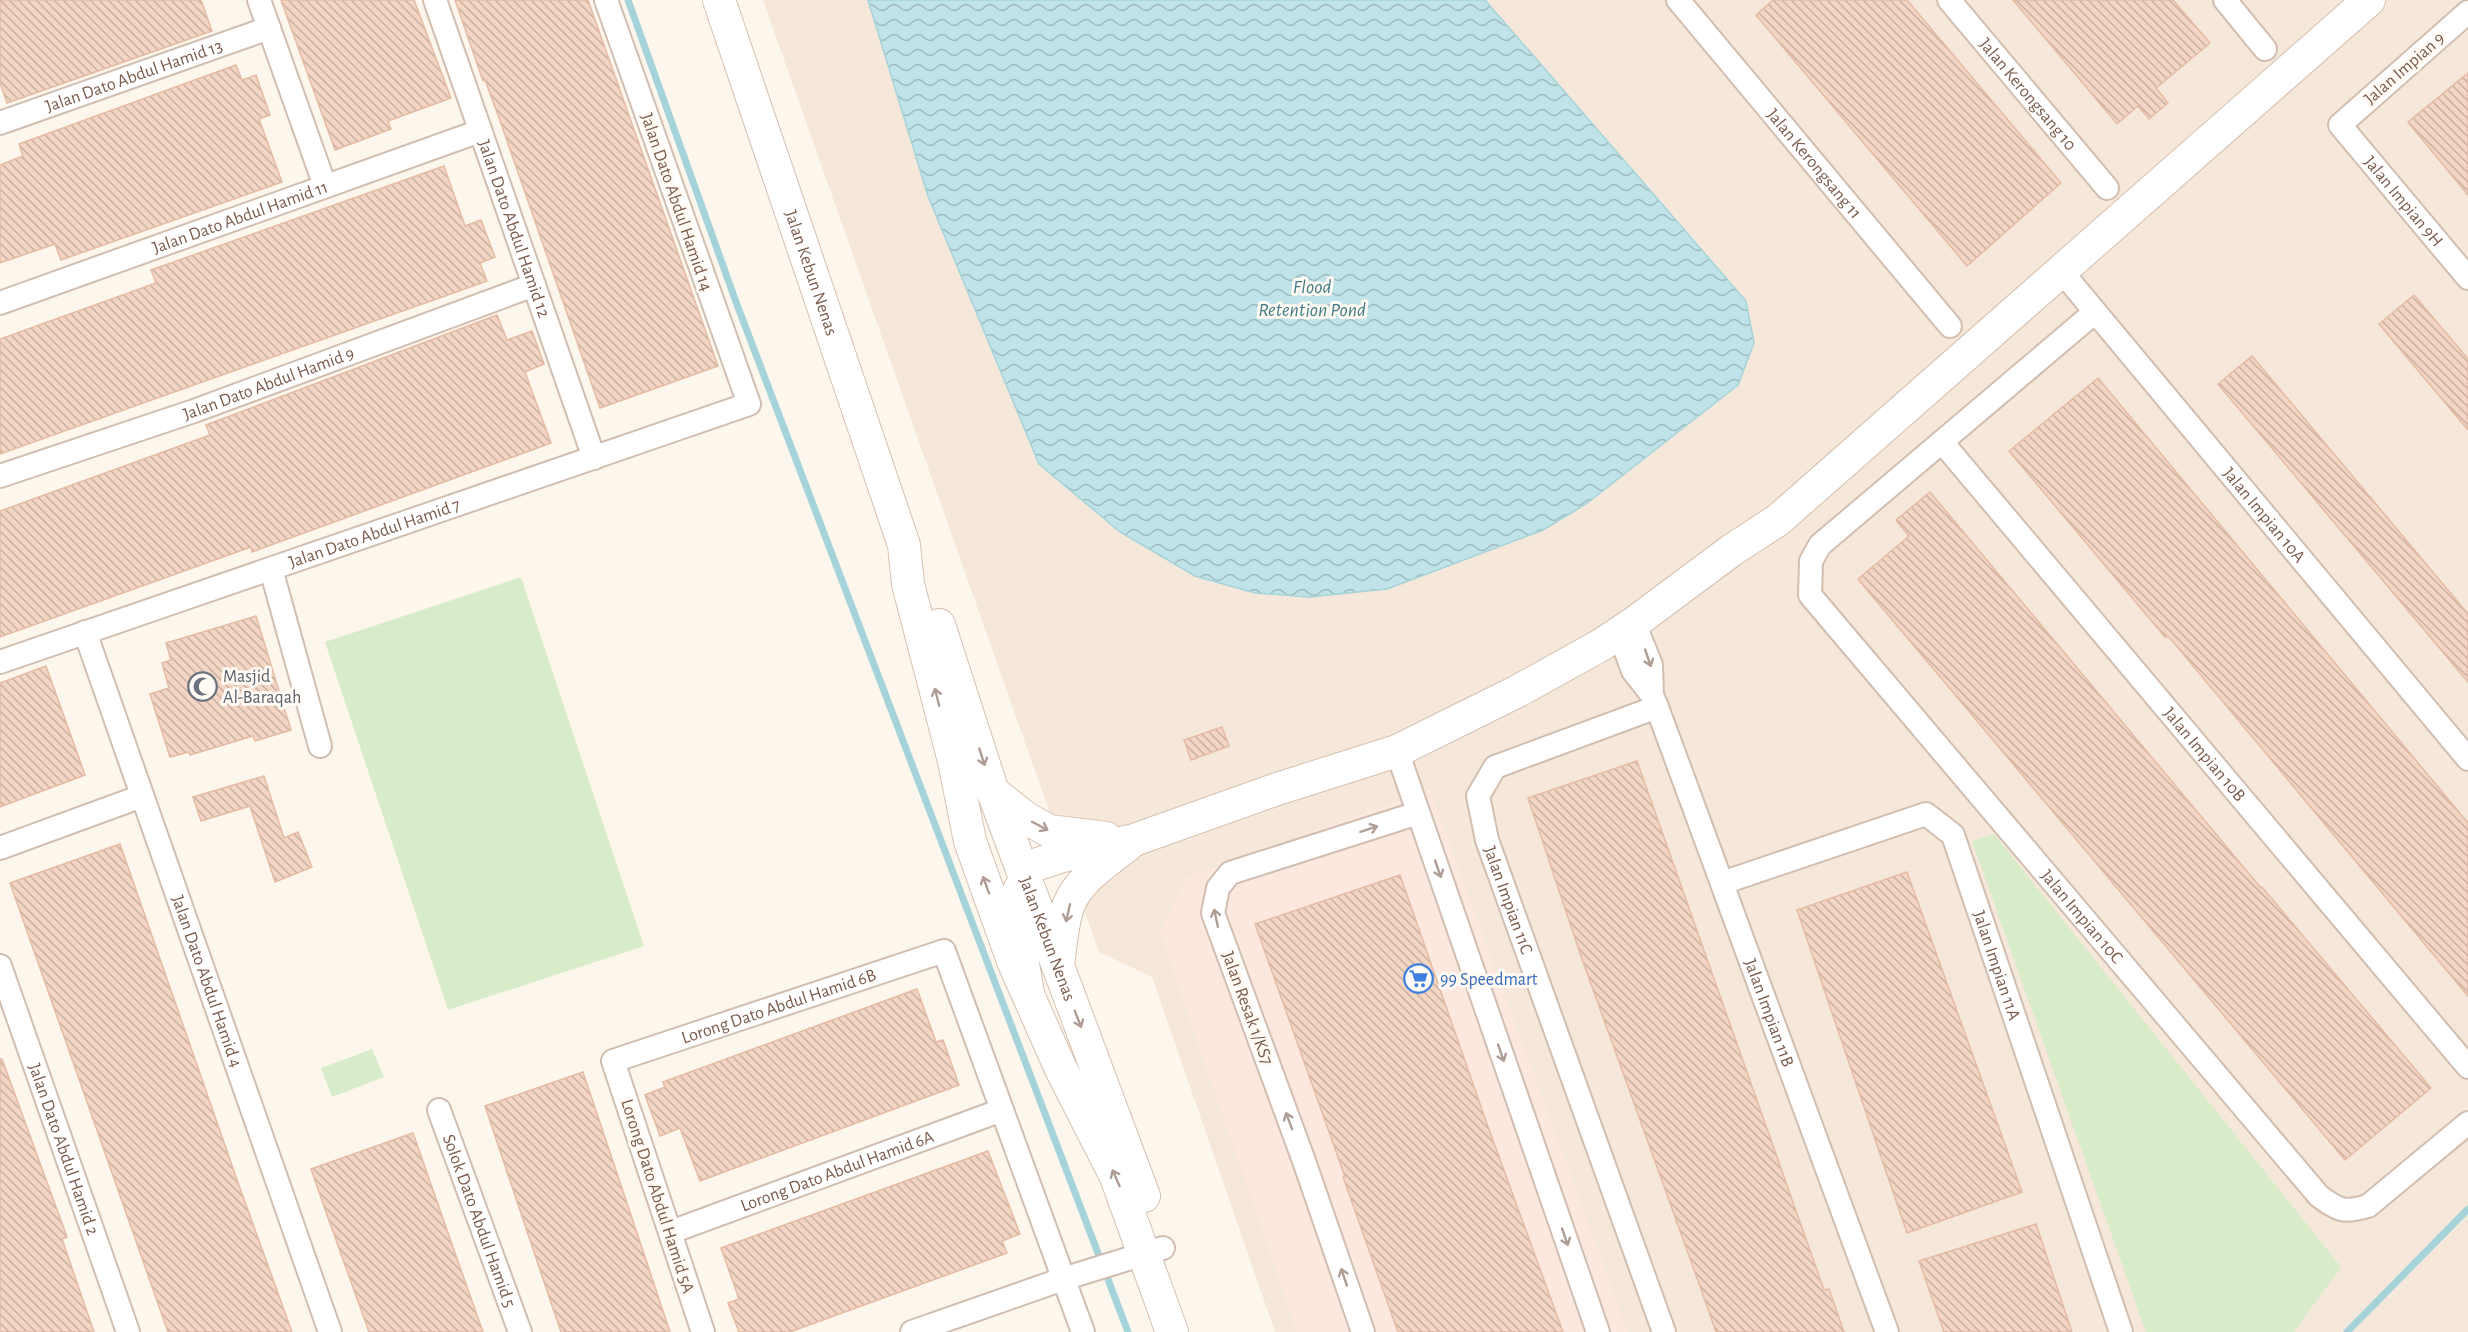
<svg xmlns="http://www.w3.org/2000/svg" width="2468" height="1332" font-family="'Alegreya Sans',sans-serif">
	<defs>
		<pattern id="water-waves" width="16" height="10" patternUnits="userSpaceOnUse" patternTransform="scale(1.5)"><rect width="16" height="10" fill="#bfe3e8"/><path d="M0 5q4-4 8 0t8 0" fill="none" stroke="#a0bbbe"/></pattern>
		<pattern id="building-back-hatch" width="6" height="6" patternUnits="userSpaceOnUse" patternTransform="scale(1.5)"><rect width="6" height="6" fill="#f3d5c3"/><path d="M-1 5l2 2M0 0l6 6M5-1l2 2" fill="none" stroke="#cab0a1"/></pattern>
	</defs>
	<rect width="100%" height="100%" fill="#fdf6ec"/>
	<path fill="#f5e8da" d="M763 0H2468V1332H1275L1152 977 1099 952Z"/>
	<path fill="#fde8e0" d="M1430 790 1628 1332H1297L1160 933 1186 877Z"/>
	<g fill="#d8ecc9">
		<path d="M521 577 644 946 448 1010 325 642Z"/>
		<path d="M1994 834 2341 1267 2294 1332H2146L1972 841Z"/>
		<path d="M372 1049 384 1077 332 1097 321 1068Z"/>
	</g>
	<path fill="url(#water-waves)" stroke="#a5d3da" stroke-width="1.5" d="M868 0H1485L1746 301 1754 343 1738 385 1586 504 1543 530 1387 589 1309 597 1255 593 1195 576 1120 532 1039 464 928 196Z"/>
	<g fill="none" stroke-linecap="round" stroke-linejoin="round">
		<g stroke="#a5d3da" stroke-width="7">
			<path d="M628 0 736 302 1128 1332"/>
			<path d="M2347 1332 2468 1209"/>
		</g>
	</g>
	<g fill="url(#building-back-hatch)" stroke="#e6bba3" stroke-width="1.5">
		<path d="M0 0H201L212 31 7 103 0 83Z"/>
		<path d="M281 0H414L451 98 388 121 391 129 335 150Z"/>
		<path d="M455 0H588L718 366 600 408 498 115 485 80 483 81Z"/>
		<path d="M1773 0H1907L2061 183 1967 266 1756 15Z"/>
		<path d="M2013 0H2173L2210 43 2156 88 2168 103 2149 119 2138 106 2117 124Z"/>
		<path d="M236 65 242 80 256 75 270 115 259 119 282 182 61 260 55 244 0 263V165L23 156 19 144Z"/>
		<path d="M2468 73V195L2408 122Z"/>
		<path d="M444 166 465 226 481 220 495 257 480 263 487 281 0 454V339L156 283 151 270Z"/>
		<path d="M2414 295 2468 359V430L2379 324Z"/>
		<path d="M497 315 507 340 532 331 544 364 525 372 551 443 252 552 251 547 0 637V511L210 435 206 425Z"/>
		<path d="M2252 356 2468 614V682L2218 384Z"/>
		<path d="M2098 378 2468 823V996L2169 637H2165L2009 451Z"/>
		<path d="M1930 492 2261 888 2262 887 2431 1088 2345 1160 1858 579 1909 536 1896 520Z"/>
		<path d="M256 616 291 730 255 741 253 736 190 755 189 752 170 757 150 694 169 688 162 663 171 660 166 643Z"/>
		<path d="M46 666 85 775 0 807V683Z"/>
		<path d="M1222 727 1229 746 1191 760 1184 740Z"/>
		<path d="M1637 761 1824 1290 1829 1289 1844 1332H1716L1697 1278 1582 959 1528 798Z"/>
		<path d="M264 776 284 838 298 832 312 867 275 882 250 806 201 821 193 797Z"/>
		<path d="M120 844 236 1177 292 1332H168L156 1298 10 883Z"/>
		<path d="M1907 872 2022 1192 1907 1233 1797 910Z"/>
		<path d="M1400 875 1486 1121 1563 1332H1398L1343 1177H1345L1255 924Z"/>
		<path d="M917 989 936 1042 943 1040 959 1085 700 1181 680 1128 660 1136 645 1095 665 1087 663 1082Z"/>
		<path d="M0 1059H2L67 1237 62 1239 94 1332H0Z"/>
		<path d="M583 1072 642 1248 670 1332H561L544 1282 485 1106Z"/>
		<path d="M413 1133 461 1270 483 1332H369L327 1215 311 1169Z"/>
		<path d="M988 1151 1020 1234 1002 1241 1007 1253 790 1332H739L728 1303 739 1299 721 1248Z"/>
		<path d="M2036 1224 2072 1332H1944L1919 1261Z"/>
	</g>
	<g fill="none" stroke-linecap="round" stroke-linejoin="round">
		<defs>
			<g id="street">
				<path d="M259 0 325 186"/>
				<path id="s1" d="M435 0 594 458"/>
				<path id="s2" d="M1678 0 1950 326"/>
				<path id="s3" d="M1949 0 2107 188"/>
				<path d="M2225 0 2265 49"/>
				<path id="s4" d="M2468 12 2340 125 2468 278"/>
				<path id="s5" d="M0 123 269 28"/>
				<path id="s6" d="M2062 272 2468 759"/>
				<path id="s7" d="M0 303 480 131"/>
				<path id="s8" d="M2095 312 1820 545 1811 561 1810 595 2319 1196C2339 1211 2344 1213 2368 1206L2468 1123"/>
				<path id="s9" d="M1942 442 2468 1067"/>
				<path id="s10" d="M0 476 194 411 534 285"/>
				<path d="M271 569 320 746"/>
				<path id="s11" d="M1634 623 1651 665 1652 695 1657 707 1887 1332"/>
				<path id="s12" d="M85 632 330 1332"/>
				<path d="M1619 633 1633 671 1652 695"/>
				<path id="s13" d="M0 662 749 404 606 0"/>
				<path id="s14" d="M1657 707 1495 767 1478 796 1487 840 1664 1332"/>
				<path d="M1397 751 1598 1332"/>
				<path d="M0 848 142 796"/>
				<path id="s15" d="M1722 883 1926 814 1953 835 2121 1332"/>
				<path id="s16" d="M0 966 128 1332"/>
				<path id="s17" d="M439 1110 520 1332"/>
				<path id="s18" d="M671 1232 1002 1110"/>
				<path id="s19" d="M703 1332 613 1061 944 951 1083 1332"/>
				<path d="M912 1332 1063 1279 1163 1248"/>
				<path d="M1363 1332 1304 1161 1213 913 1218 888 1230 873 1418 813"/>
			</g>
			<g id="secondary">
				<path id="s20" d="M719 0 904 545 908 584 954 761 970 841 1013 961 1060 1067 1116 1177 1172 1332"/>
				<path id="s21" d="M939 625 993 792 1144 1196"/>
				<path d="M993 792 1026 818 1049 831 1106 838"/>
				<path d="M1058 964C1061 945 1062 922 1069 904 1080 878 1108 861 1129 844"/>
				<path d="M1028 994 1014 908V900L1032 866 1059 857 1134 840 1277 789 1397 751 1518 691 1601 645 1634 623 1732 550 1778 520 2369 0"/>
			</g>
		</defs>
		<use href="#street" stroke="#d1beb0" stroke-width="26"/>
		<use href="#secondary" stroke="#d6c0b0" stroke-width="34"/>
		<use href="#street" stroke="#fff" stroke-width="22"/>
		<use href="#secondary" stroke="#fff" stroke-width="32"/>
	</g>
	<defs><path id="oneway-shaft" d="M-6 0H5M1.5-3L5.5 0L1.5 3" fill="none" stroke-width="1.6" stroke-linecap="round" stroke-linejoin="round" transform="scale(1.5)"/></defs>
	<g stroke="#af9d94">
		<use href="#oneway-shaft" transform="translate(1648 658) rotate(71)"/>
		<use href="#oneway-shaft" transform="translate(937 697) rotate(-104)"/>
		<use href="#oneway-shaft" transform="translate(982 757) rotate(72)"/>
		<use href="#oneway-shaft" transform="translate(1040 826) rotate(28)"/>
		<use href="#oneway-shaft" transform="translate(1369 829) rotate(-18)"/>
		<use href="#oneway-shaft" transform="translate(1438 869) rotate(71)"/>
		<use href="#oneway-shaft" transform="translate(986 885) rotate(-110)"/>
		<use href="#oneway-shaft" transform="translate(1068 913) rotate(103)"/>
		<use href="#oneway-shaft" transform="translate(1216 918) rotate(-102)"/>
		<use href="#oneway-shaft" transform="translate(1078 1019) rotate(69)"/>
		<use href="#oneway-shaft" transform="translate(1501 1053) rotate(71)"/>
		<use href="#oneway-shaft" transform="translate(1289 1121) rotate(-110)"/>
		<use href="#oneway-shaft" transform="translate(1116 1178) rotate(-114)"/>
		<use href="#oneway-shaft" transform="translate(1565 1237) rotate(71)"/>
		<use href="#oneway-shaft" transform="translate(1344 1277) rotate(-109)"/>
	</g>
	<defs>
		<symbol id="mosque-ring" viewBox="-11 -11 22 22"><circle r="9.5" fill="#fffaf3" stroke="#6b7280" stroke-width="1.5"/><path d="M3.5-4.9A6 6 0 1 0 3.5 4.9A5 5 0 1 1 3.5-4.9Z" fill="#6b7280"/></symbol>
		<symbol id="supermarket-ring" viewBox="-11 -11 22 22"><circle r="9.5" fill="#fffaf3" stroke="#3f7fe0" stroke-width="1.5"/><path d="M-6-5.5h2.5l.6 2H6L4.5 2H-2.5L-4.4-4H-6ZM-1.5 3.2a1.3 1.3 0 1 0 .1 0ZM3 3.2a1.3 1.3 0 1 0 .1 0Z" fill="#3f7fe0"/></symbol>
	</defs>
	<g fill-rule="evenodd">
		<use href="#mosque-ring" x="186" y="670" width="33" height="33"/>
		<use href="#supermarket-ring" x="1402" y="962" width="33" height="33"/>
	</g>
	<g text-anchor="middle" stroke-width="6" stroke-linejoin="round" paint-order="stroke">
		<g font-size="18" fill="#7a5c4d" stroke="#fffaf3">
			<text transform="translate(2404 68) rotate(-41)" y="6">Jalan Impian 9</text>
			<text dy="6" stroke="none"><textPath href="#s5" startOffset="142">Jalan Dato Abdul Hamid 13</textPath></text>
			<text dy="6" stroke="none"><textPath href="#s3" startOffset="123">Jalan Kerongsang 10</textPath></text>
			<text dy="6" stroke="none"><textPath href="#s2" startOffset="213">Jalan Kerongsang 11</textPath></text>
			<text dy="6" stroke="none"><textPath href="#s4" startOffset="270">Jalan Impian 9H</textPath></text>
			<text transform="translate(677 202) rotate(71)" y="6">Jalan Dato Abdul Hamid 14</text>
			<text dy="6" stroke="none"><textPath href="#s7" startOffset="255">Jalan Dato Abdul Hamid 11</textPath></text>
			<text dy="6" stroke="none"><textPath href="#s1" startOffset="242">Jalan Dato Abdul Hamid 12</textPath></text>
			<text dy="6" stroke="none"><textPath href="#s20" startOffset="288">Jalan Kebun Nenas</textPath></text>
			<text dy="6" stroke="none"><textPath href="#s10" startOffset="284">Jalan Dato Abdul Hamid 9</textPath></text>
			<text dy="6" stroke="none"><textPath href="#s6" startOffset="316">Jalan Impian 10A</textPath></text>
			<text dy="6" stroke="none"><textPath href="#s13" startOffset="396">Jalan Dato Abdul Hamid 7</textPath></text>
			<text dy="6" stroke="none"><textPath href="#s9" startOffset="408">Jalan Impian 10B</textPath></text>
			<text dy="6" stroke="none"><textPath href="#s14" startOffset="315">Jalan Impian 11C</textPath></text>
			<text dy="6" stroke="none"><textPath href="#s8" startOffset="834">Jalan Impian 10C</textPath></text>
			<text dy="6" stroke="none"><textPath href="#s21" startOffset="332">Jalan Kebun Nenas</textPath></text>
			<text dy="6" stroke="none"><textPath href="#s15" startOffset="387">Jalan Impian 11A</textPath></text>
			<text dy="6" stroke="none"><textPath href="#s12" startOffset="370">Jalan Dato Abdul Hamid 4</textPath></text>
			<text dy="6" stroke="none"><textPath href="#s19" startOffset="460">Lorong Dato Abdul Hamid 6B</textPath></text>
			<text transform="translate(1248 1008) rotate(70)" y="6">Jalan Resak 1/KS7</text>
			<text dy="6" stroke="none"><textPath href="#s11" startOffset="414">Jalan Impian 11B</textPath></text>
			<text dy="6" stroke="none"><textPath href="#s16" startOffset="194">Jalan Dato Abdul Hamid 2</textPath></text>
			<text dy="6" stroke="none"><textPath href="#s18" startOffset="177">Lorong Dato Abdul Hamid 6A</textPath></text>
			<text transform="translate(658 1196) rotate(72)" y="6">Lorong Dato Abdul Hamid 5A</text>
			<text dy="6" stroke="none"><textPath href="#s17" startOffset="118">Solok Dato Abdul Hamid 5</textPath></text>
		</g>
		<g font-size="18" fill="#5b616d" stroke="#fffaf3" text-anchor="start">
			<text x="223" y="682">Masjid<tspan x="223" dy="21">Al-Baraqah</tspan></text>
		</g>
		<g font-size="18" fill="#366cbe" stroke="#fffaf3" text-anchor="start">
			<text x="1440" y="985">99 Speedmart</text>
		</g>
		<g font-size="20" font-style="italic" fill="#437c86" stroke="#fffaf3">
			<text x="1312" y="293">Flood<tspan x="1312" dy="23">Retention Pond</tspan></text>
		</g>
	</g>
</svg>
